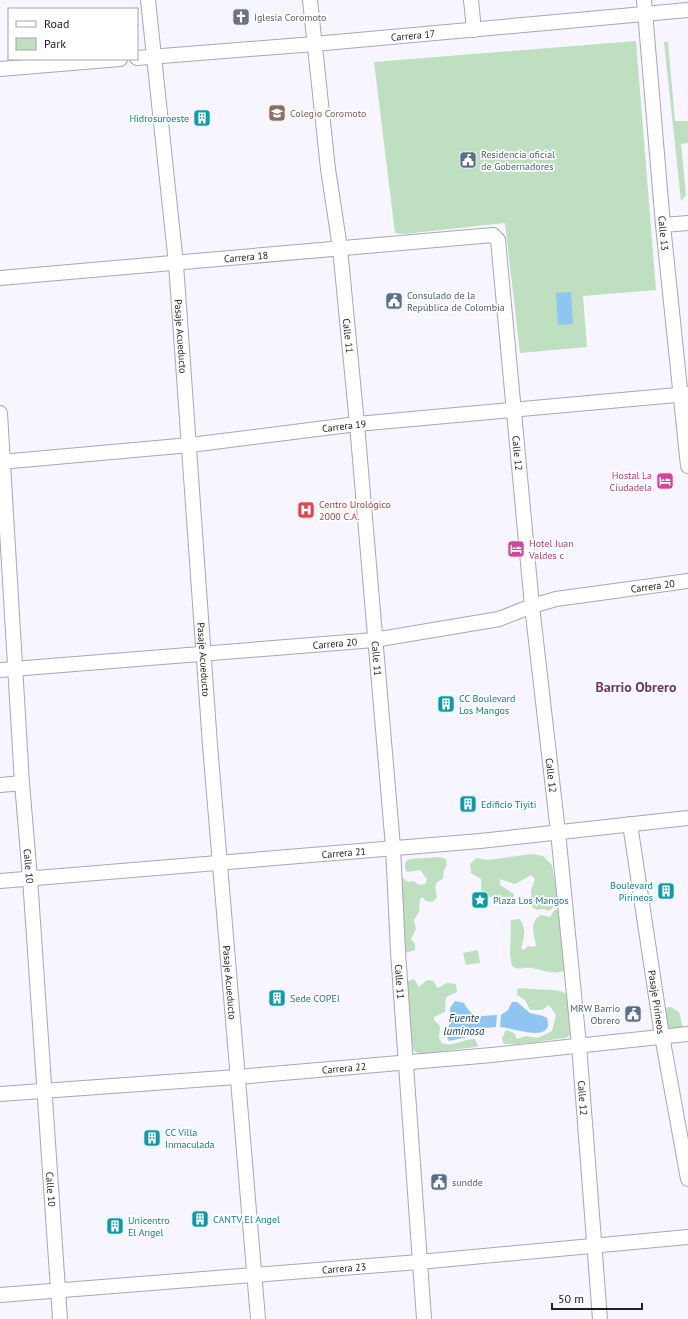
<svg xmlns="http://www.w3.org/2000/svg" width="688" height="1319" font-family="'PT Sans',sans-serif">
	<rect width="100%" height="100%" fill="#f7f5ff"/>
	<g fill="#bee0c0">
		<path d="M636 41 656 290 583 296 587 347 520 353 505 223 404 234 395 233 374 62Z"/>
		<path d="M664 42H668L675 121H688V143L681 144 686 195 681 201Z"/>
		<path d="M531 854 543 856 552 865 558 898 556 905 549 911 543 909 537 910 532 907 531 890 535 879 531 875 515 884 500 879V885L514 894 513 904 507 905 496 896C493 896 490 898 487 897 479 894 482 884 481 879L471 873 470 864 476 858 488 860Z"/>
		<path d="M440 857 446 859 447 865 444 870 443 879C432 884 436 887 437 898L432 902 426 901 422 897 420 899 419 912 414 920 416 929 411 939 415 944V950L406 953 404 952 400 876 408 882 414 881 419 885 425 884 427 879 420 870 407 872 405 869V863L409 859Z"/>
		<path d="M555 909 560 911 566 969C557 977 541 969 531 968 524 967 518 971 512 966L510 955 511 920 520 919C526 929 525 937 521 948L524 950 528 946 534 947 536 945C534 934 529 921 541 915L550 917Z"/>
		<path d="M478 950 480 963 466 965 463 953Z"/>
		<path d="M414 979 419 987 427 980 433 981 438 988 447 983 456 984 457 992 446 997 445 1012 434 1017V1020L440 1026 439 1038 442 1043C454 1048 463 1038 475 1039L478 1045 476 1047 420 1054 414 1051 410 1038 406 983 408 981Z"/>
		<path d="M523 988C535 991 560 987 568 995L571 1034 566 1038C555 1039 509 1047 503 1043L502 1038 506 1030 514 1033 517 1039 526 1036 538 1038 552 1031 556 1015 549 1005 542 1010H530L525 1000 517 995V989Z"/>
		<path d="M671 1007 679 1012 683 1028 664 1029 661 1008Z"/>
	</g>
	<g fill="#8fc5f1">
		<path d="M571 292 573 324 558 325 556 293Z"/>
		<path d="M455 1001 464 1003C472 1019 480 1016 497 1015L496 1027 486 1028 476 1035 449 1041 445 1033 451 1022 450 1008Z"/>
		<path d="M512 1002H517L530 1013 543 1016 547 1018C555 1045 511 1027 500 1027L501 1015 508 1010Z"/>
	</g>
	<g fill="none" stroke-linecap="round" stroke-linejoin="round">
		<defs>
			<g id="minor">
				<path id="s1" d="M148 0 176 264 210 745 258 1319"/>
				<path id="s2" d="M310 0 328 169 340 248 357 424 393 847 398 952 424 1319"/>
				<path d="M471 0 474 30"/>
				<path id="s3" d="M644 0 663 225 688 466"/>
				<path id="s4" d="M137 58 314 44 688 10"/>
				<path d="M0 69 120 59"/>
				<path d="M663 225 688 223"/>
				<path id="s5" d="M0 278 493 235 498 240 532 606 558 832 579 1045 600 1319"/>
				<path id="s6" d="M0 413 22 783 30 878 60 1319"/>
				<path id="s7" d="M0 462 190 445 357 424 688 394"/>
				<path id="s8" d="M0 670 374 640 499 619 532 606 556 599 688 581"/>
				<path d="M0 785 22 783"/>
				<path id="s9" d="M630 824 662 1036 688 1179"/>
				<path id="s10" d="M0 881 480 841 688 818"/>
				<path id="s11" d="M0 1094 237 1077 492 1055 688 1034"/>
				<path id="s12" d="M0 1295 419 1262 688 1237"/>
			</g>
		</defs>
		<use href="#minor" stroke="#a9a7b0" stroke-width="16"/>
		<use href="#minor" stroke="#fff" stroke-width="14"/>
	</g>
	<defs>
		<symbol id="church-square" viewBox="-11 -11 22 22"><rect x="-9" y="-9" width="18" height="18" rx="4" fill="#6b7280" stroke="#fff"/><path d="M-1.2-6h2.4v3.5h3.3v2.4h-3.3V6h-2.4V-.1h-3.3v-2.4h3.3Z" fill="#fff"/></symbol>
		<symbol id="school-square" viewBox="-11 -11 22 22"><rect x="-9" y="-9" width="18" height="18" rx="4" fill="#8d6e63" stroke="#fff"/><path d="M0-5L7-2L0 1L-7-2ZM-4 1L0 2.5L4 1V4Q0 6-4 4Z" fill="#fff"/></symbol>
		<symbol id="building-square" viewBox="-11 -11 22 22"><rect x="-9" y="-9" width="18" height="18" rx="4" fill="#0f9aa8" stroke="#fff"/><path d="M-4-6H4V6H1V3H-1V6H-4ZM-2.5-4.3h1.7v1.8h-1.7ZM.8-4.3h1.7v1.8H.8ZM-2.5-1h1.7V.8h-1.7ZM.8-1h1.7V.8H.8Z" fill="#fff"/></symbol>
		<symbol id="civic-square" viewBox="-11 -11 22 22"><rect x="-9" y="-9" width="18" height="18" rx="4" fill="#5c6f8a" stroke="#fff"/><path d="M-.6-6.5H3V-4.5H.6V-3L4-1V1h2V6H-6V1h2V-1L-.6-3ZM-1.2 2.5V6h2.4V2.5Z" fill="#fff"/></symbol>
		<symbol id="hotel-square" viewBox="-11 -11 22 22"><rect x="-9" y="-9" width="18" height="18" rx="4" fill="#d1479c" stroke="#fff"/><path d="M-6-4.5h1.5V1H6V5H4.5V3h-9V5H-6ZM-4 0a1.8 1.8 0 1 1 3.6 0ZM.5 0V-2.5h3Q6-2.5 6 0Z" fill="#fff"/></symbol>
		<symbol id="hospital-square" viewBox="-11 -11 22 22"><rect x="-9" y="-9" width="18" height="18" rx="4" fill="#e0444e" stroke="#fff"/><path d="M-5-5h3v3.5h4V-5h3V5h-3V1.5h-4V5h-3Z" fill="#fff"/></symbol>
		<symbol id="sight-square" viewBox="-11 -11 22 22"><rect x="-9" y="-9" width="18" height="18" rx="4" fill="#0f9aa8" stroke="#fff"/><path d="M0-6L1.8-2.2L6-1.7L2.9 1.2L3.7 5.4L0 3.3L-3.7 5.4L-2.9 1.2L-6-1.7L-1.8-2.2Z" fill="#fff"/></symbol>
	</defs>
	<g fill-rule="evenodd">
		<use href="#church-square" x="231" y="7" width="20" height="20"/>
		<use href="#school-square" x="267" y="103" width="20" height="20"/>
		<use href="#building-square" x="192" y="108" width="20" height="20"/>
		<use href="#civic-square" x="458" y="150" width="20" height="20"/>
		<use href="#civic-square" x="384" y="291" width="20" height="20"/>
		<use href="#hotel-square" x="655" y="471" width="20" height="20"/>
		<use href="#hospital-square" x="296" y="500" width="20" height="20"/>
		<use href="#hotel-square" x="506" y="539" width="20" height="20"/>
		<use href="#building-square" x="436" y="694" width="20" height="20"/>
		<use href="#building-square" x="458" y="794" width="20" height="20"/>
		<use href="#building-square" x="656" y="881" width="20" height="20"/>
		<use href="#sight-square" x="470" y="890" width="20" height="20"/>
		<use href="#building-square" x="267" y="988" width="20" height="20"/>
		<use href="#civic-square" x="623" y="1004" width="20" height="20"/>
		<use href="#building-square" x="142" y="1128" width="20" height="20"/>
		<use href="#civic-square" x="429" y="1172" width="20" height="20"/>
		<use href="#building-square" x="190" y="1209" width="20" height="20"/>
		<use href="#building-square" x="105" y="1216" width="20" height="20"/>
	</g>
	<g text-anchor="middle" stroke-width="3.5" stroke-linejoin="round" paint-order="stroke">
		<g font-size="10" fill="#5b616d" stroke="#fff" text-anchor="start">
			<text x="254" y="21">Iglesia Coromoto</text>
		</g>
		<g font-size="10" fill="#212023" stroke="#fff">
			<text dy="4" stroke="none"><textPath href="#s4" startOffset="277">Carrera 17</textPath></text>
			<text dy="4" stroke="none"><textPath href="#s3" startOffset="234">Calle 13</textPath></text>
			<text dy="4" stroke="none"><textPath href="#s5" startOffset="247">Carrera 18</textPath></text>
			<text dy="4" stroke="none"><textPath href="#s1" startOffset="338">Pasaje Acueducto</textPath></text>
			<text dy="4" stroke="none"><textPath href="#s2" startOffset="338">Calle 11</textPath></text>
			<text dy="4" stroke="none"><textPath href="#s7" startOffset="346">Carrera 19</textPath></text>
			<text dy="4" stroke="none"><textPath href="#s5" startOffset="716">Calle 12</textPath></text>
			<text dy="4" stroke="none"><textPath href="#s8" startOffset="660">Carrera 20</textPath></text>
			<text dy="4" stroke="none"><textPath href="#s8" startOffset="336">Carrera 20</textPath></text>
			<text dy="4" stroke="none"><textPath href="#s1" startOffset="662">Pasaje Acueducto</textPath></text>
			<text dy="4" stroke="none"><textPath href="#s2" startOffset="662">Calle 11</textPath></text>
			<text dy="4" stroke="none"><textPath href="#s5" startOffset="1040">Calle 12</textPath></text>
			<text dy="4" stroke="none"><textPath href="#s10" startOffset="345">Carrera 21</textPath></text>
			<text dy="4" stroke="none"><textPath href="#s6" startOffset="454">Calle 10</textPath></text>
			<text dy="4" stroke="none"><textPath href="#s1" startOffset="986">Pasaje Acueducto</textPath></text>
			<text dy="4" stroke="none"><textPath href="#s2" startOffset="986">Calle 11</textPath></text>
			<text dy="4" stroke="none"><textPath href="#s9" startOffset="180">Pasaje Pirineos</textPath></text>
			<text dy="4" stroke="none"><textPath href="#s11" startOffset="345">Carrera 22</textPath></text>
			<text dy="4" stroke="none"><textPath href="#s5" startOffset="1364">Calle 12</textPath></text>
			<text dy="4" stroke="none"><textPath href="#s6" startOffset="778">Calle 10</textPath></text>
			<text dy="4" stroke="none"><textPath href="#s12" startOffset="345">Carrera 23</textPath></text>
		</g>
		<g font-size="10" fill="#785e54" stroke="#fff" text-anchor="start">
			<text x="290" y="117">Colegio Coromoto</text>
		</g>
		<g font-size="10" fill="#0d838f" stroke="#fff" text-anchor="start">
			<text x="189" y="122" text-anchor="end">Hidrosuroeste</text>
			<text x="459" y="702">CC Boulevard<tspan x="459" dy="12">Los Mangos</tspan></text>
			<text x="481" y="808">Edificio Tiyiti</text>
			<text x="653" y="889" text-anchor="end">Boulevard<tspan x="653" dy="12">Pirineos</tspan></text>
			<text x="493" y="904">Plaza Los Mangos</text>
			<text x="290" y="1002">Sede COPEI</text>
			<text x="165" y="1136">CC Villa<tspan x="165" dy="12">Inmaculada</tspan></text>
			<text x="213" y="1223">CANTV El Angel</text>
			<text x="128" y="1224">Unicentro<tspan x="128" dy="12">El Angel</tspan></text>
		</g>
		<g font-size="10" fill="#4e5e75" stroke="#fff" text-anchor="start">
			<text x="481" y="158">Residencia oficial<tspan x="481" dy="12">de Gobernadores</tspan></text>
			<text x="407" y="299">Consulado de la<tspan x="407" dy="12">República de Colombia</tspan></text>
			<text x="620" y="1012" text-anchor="end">MRW Barrio<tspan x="620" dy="12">Obrero</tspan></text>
			<text x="452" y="1186">sundde</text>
		</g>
		<g font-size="10" fill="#b23c85" stroke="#fff" text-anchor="end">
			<text x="652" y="479">Hostal La<tspan x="652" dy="12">Ciudadela</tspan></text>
			<text x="529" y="547" text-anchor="start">Hotel Juan<tspan x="529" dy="12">Valdes c</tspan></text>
		</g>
		<g font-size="10" fill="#be3a42" stroke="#fff" text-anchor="start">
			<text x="319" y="508">Centro Urológico<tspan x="319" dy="12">2000 C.A.</tspan></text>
		</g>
		<g font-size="11" font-style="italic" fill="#0f3956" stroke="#fff">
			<text x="464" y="1022">Fuente<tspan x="464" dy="13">luminosa</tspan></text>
		</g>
		<g font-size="14" font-weight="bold" fill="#683668" stroke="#fff">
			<text x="636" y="692">Barrio Obrero</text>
		</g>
	</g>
	<rect x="8" y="8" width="130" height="52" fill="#ffffff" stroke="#a6a6a7"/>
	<rect x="16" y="21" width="20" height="6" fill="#ffffff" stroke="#a6a6a7"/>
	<text x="44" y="28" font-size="12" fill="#212023">Road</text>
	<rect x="16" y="38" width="20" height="12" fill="#bee0c0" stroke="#a6a6a7"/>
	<text x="44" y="48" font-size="12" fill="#212023">Park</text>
	<path d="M552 1303v6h90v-6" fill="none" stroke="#212023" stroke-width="2"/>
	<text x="558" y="1303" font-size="12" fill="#212023" stroke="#ffffff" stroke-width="3" paint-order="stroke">50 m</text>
</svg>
